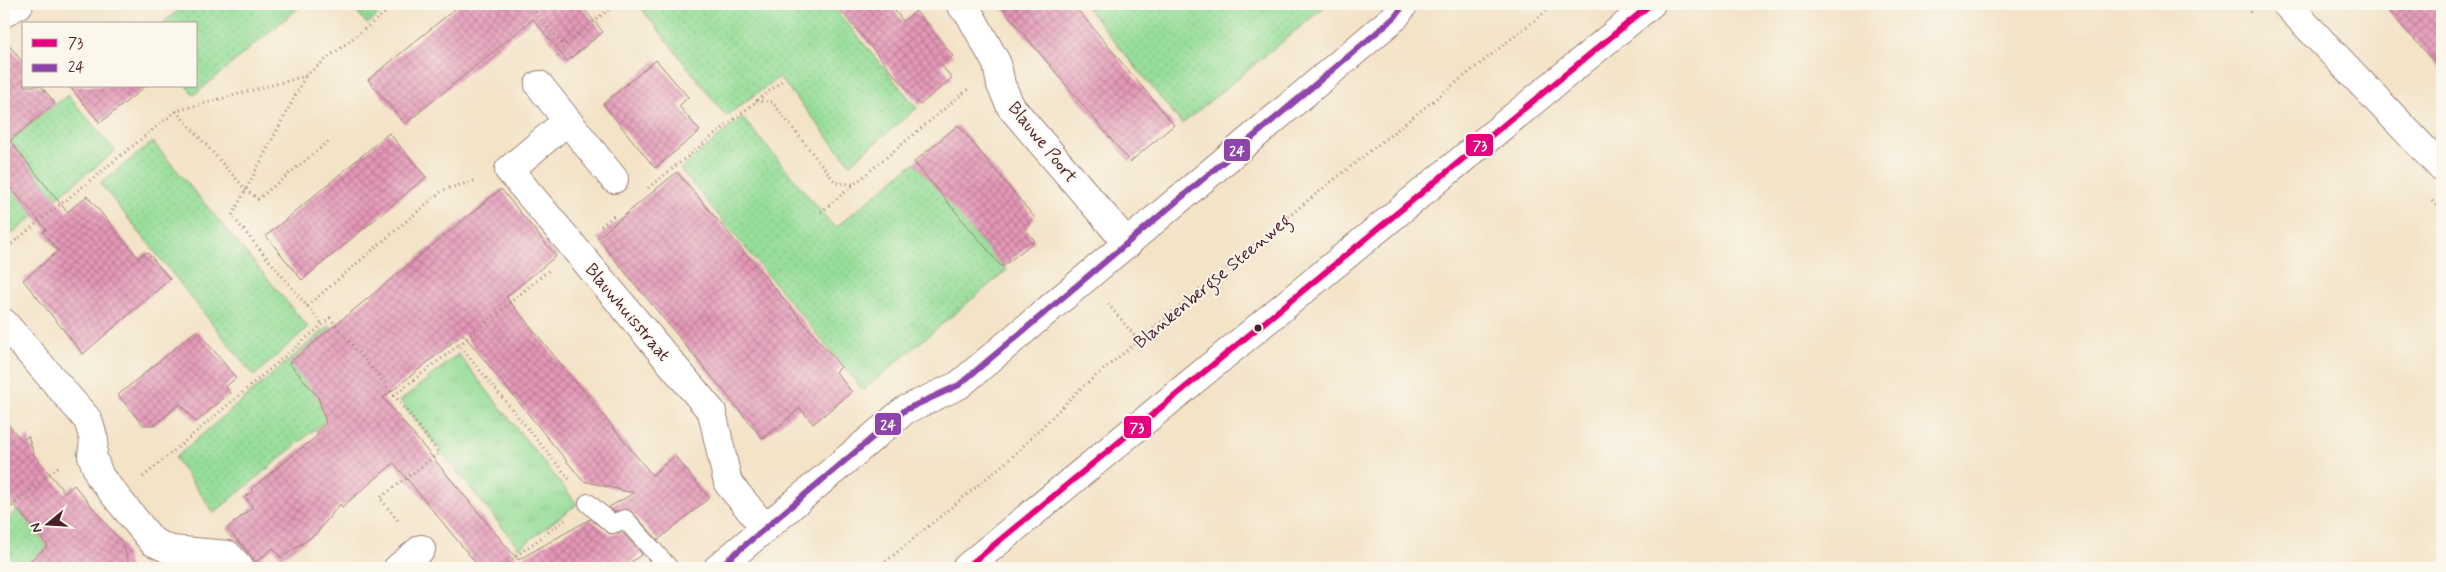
<svg xmlns="http://www.w3.org/2000/svg" width="2446" height="572" font-family="Mynerve,sans-serif">
	<defs>
		<pattern id="park-tufts" width="24" height="20" patternUnits="userSpaceOnUse" patternTransform="scale(1.25)"><rect width="24" height="20" fill="#95dd98"/><path d="M3 7l-1-3M5 7V3M7 7l1-3M15 17l-1-3M17 17v-4M19 17l1-3" fill="none" stroke="#82bd83"/></pattern>
		<pattern id="garden-dots" width="8" height="8" patternUnits="userSpaceOnUse" patternTransform="scale(1.25)"><rect width="8" height="8" fill="#95dd98"/><path d="M2 2h.1M6 6h.1" fill="none" stroke="#82bd83" stroke-width="1.8" stroke-linecap="round"/></pattern>
		<pattern id="building-cross-hatch" width="8" height="8" patternUnits="userSpaceOnUse" patternTransform="scale(1.25)"><rect width="8" height="8" fill="#e497b7"/><path d="M0 0l8 8M0 8l8-8" fill="none" stroke="#bb7b95"/></pattern>
	</defs>
	<rect width="100%" height="100%" fill="#fbf7ec"/>
	<filter id="ink" filterUnits="userSpaceOnUse"><feTurbulence type="fractalNoise" baseFrequency=".02" numOctaves="2"/><feDisplacementMap in="SourceGraphic" scale="10" xChannelSelector="R" yChannelSelector="G"/><feConvolveMatrix kernelMatrix="1 2 1 2 8 2 1 2 1" color-interpolation-filters="sRGB"/></filter>
	<filter id="wash" filterUnits="userSpaceOnUse"><feTurbulence type="fractalNoise" baseFrequency=".0096" numOctaves="4" result="noise"/><feDisplacementMap in="SourceGraphic" scale="20" xChannelSelector="R" yChannelSelector="G"/><feGaussianBlur stdDeviation="1.12" result="paint"/><feColorMatrix in="noise" values="0 0 0 0 0 0 0 0 0 0 0 0 0 0 0 0 0 1.4 0 .05"/><feComposite in="paint" operator="in"/></filter>
	<g filter="url(#wash)">
		<rect width="100%" height="100%" fill="#f3e3c7"/>
		<path fill="url(#park-tufts)" stroke="#707e62" d="M458 354 577 504 519 548 400 401Z"/>
		<g fill="url(#garden-dots)" stroke="#707e62">
			<path d="M186 4H303L194 95 186 86H196V24H162Z"/>
			<path d="M351 4H391L367 24Z"/>
			<path d="M638 4H831L917 108 850 164 779 77 726 116Z"/>
			<path d="M1084 4H1328L1182 124Z"/>
			<path d="M68 95 115 151 4 240V146L50 108Z"/>
			<path d="M742 117 835 228 916 161 1007 270 863 390 680 169Z"/>
			<path d="M153 142 308 327 254 376 100 183Z"/>
			<path d="M330 325 373 381 214 513 175 458Z"/>
			<path d="M18 510 48 546 35 557 44 568H4V522Z"/>
		</g>
		<g id="blocks">
			<g fill="url(#building-cross-hatch)">
				<path d="M461 4H580L603 32 567 61 533 19 405 124 368 80Z"/>
				<path d="M835 4H890L903 21 916 11 953 56 941 65 952 78 920 105Z"/>
				<path d="M999 4H1073L1174 125 1130 162Z"/>
				<path d="M2382 4H2442V70Z"/>
				<path d="M4 39 24 64V86H41L55 103 10 141 67 212 87 196 139 258 147 252 170 279 83 354 23 280 58 251 43 232 46 229 4 180Z"/>
				<path d="M656 60 688 97 679 106 700 131 655 168 603 104Z"/>
				<path d="M69 86H146L100 123Z"/>
				<path d="M958 125 1035 218 1025 229 1035 241 1002 267 914 162Z"/>
				<path d="M389 133 426 177 302 280 266 236Z"/>
				<path d="M677 172 841 367 836 372 852 392 813 424 800 408 763 439 597 238Z"/>
				<path d="M501 189 556 256 506 297 652 475 675 456 709 498 658 540 632 512 627 509 614 512 609 507 634 493 583 481 463 334 383 398 518 560 590 519 610 534 622 532 642 554 624 568H480L394 463 342 507 340 504 316 534 281 558 273 548 256 562 227 528 253 507 245 497 253 491 251 489 318 435 315 432 326 423 318 397 289 363Z"/>
				<path d="M197 330 236 378 225 387 230 393 196 422 180 404 155 425H143L118 395Z"/>
				<path d="M4 419 22 441 28 436 34 455 65 493 74 485 123 544 130 568H21L48 546 4 493Z"/>
			</g>
		</g>
	</g>
	<g filter="url(#ink)">
		<use href="#blocks" fill-opacity="0" stroke="#9e8179" stroke-width="1"/>
		<g fill="none" stroke-linecap="round" stroke-linejoin="round">
			<defs>
				<path id="service" d="M588 503 612 524 625 519 669 568"/>
				<g id="minor">
					<path d="M960 4 970 15 997 64 1001 85 1011 107 1128 244"/>
					<path d="M2286 4 2442 168"/>
					<path d="M4 13 19 4"/>
					<path d="M539 85 614 179"/>
					<path d="M567 121 509 170 712 412 728 483 765 528"/>
					<path d="M4 323 88 420 94 440 92 456 100 477 153 542 171 550 228 555 240 568"/>
					<path d="M398 568 421 549"/>
					<path d="M718 568 905 410 959 385 1395 17 1404 4"/>
				</g>
				<path id="secondary" d="M966 568 1651 4"/>
			</defs>
			<use href="#service" stroke="#9e8179" stroke-width="20"/>
			<use href="#minor" stroke="#9e8179" stroke-width="30"/>
			<use href="#secondary" stroke="#9e8179" stroke-width="30"/>
			<g stroke="#9e8179" stroke-width="3" stroke-dasharray="1 4" stroke-linecap="butt">
				<path d="M529 4 564 46"/>
				<path d="M2244 4 2253 14"/>
				<path d="M557 57 564 46 615 4"/>
				<path d="M305 77 232 216 323 325"/>
				<path d="M756 101 772 102 836 183 853 184"/>
				<path d="M176 111 246 190 258 199 328 142"/>
				<path d="M648 188 782 81"/>
				<path d="M2432 201 2442 211"/>
				<path d="M821 212 968 89"/>
				<path d="M601 226 616 214"/>
				<path d="M4 250 176 111 305 76 396 4"/>
				<path d="M1108 304 1139 341"/>
				<path d="M307 306 443 190 477 180"/>
				<path d="M459 345 549 270"/>
				<path d="M394 395 439 453 380 498 400 523"/>
				<path d="M143 477 330 318 394 395 459 345 571 481"/>
				<path d="M4 513 59 466"/>
				<path d="M500 568 565 520"/>
				<path d="M878 568 1011 458 1080 389 1306 202 1555 4"/>
			</g>
			<use href="#service" stroke="#fff" stroke-width="18"/>
			<use href="#minor" stroke="#fff" stroke-width="28"/>
			<use href="#secondary" stroke="#fff" stroke-width="28"/>
			<defs>
				<path id="bus-1" d="M966 568 1651 4"/>
				<path id="bus-2" d="M718 568 905 410 959 385 1395 17 1404 4"/>
			</defs>
			<use href="#bus-1" stroke="#fbf7ec" stroke-width="10"/>
			<use href="#bus-2" stroke="#fbf7ec" stroke-width="10"/>
			<use href="#bus-1" stroke="#e5007d" stroke-width="6"/>
			<use href="#bus-2" stroke="#8e44ad" stroke-width="6"/>
		</g>
	</g>
	<circle fill="#4a1f2b" stroke="#fbf7ec" stroke-width="2" cx="1258" cy="328" r="4.5"/>
	<g text-anchor="middle" stroke-width="4" stroke-linejoin="round" paint-order="stroke">
		<g font-size="18" fill="#4a1f2b" stroke="#fbf7ec">
			<text transform="translate(1043 142) rotate(51)" y="6">Blauwe Poort</text>
			<text transform="translate(1212 281) rotate(-40)" y="6">Blankenbergse Steenweg</text>
			<text transform="translate(628 312) rotate(50)" y="6">Blauwhuisstraat</text>
		</g>
	</g>
	<g stroke="#fbf7ec" stroke-width="2">
		<rect x="1465" y="133" width="29" height="24" rx="5" fill="#e5007d"/>
		<rect x="1223" y="138" width="28" height="24" rx="5" fill="#8e44ad"/>
		<rect x="874" y="412" width="28" height="24" rx="5" fill="#8e44ad"/>
		<rect x="1123" y="415" width="29" height="24" rx="5" fill="#e5007d"/>
	</g>
	<g font-size="14" text-anchor="middle" font-weight="bold" fill="#fff">
		<text x="1480" y="150">73</text>
		<text x="1237" y="155">24</text>
		<text x="888" y="429">24</text>
		<text x="1137" y="432">73</text>
	</g>
	<rect width="2446" height="572" fill="none" stroke="#fbf7ec" stroke-width="20"/>
	<rect x="22" y="22" width="175" height="65" fill="#fbf7ec" stroke="#b4a19f"/>
	<rect x="32" y="39" width="25" height="8" fill="#e5007d" stroke="#b4a19f"/>
	<text x="68" y="48" font-size="15" fill="#4a1f2b">73</text>
	<rect x="32" y="64" width="25" height="8" fill="#8e44ad" stroke="#b4a19f"/>
	<text x="68" y="72" font-size="15" fill="#4a1f2b">24</text>
	<g transform="translate(48 524) rotate(252)" stroke="#fbf7ec" stroke-width="4" paint-order="stroke">
	<path d="M0-4L9 19L0 12L-9 19Z" fill="#4a1f2b"/>
	<text y="-8" font-size="14" font-weight="bold" text-anchor="middle" fill="#4a1f2b">N</text>
	</g>
</svg>
